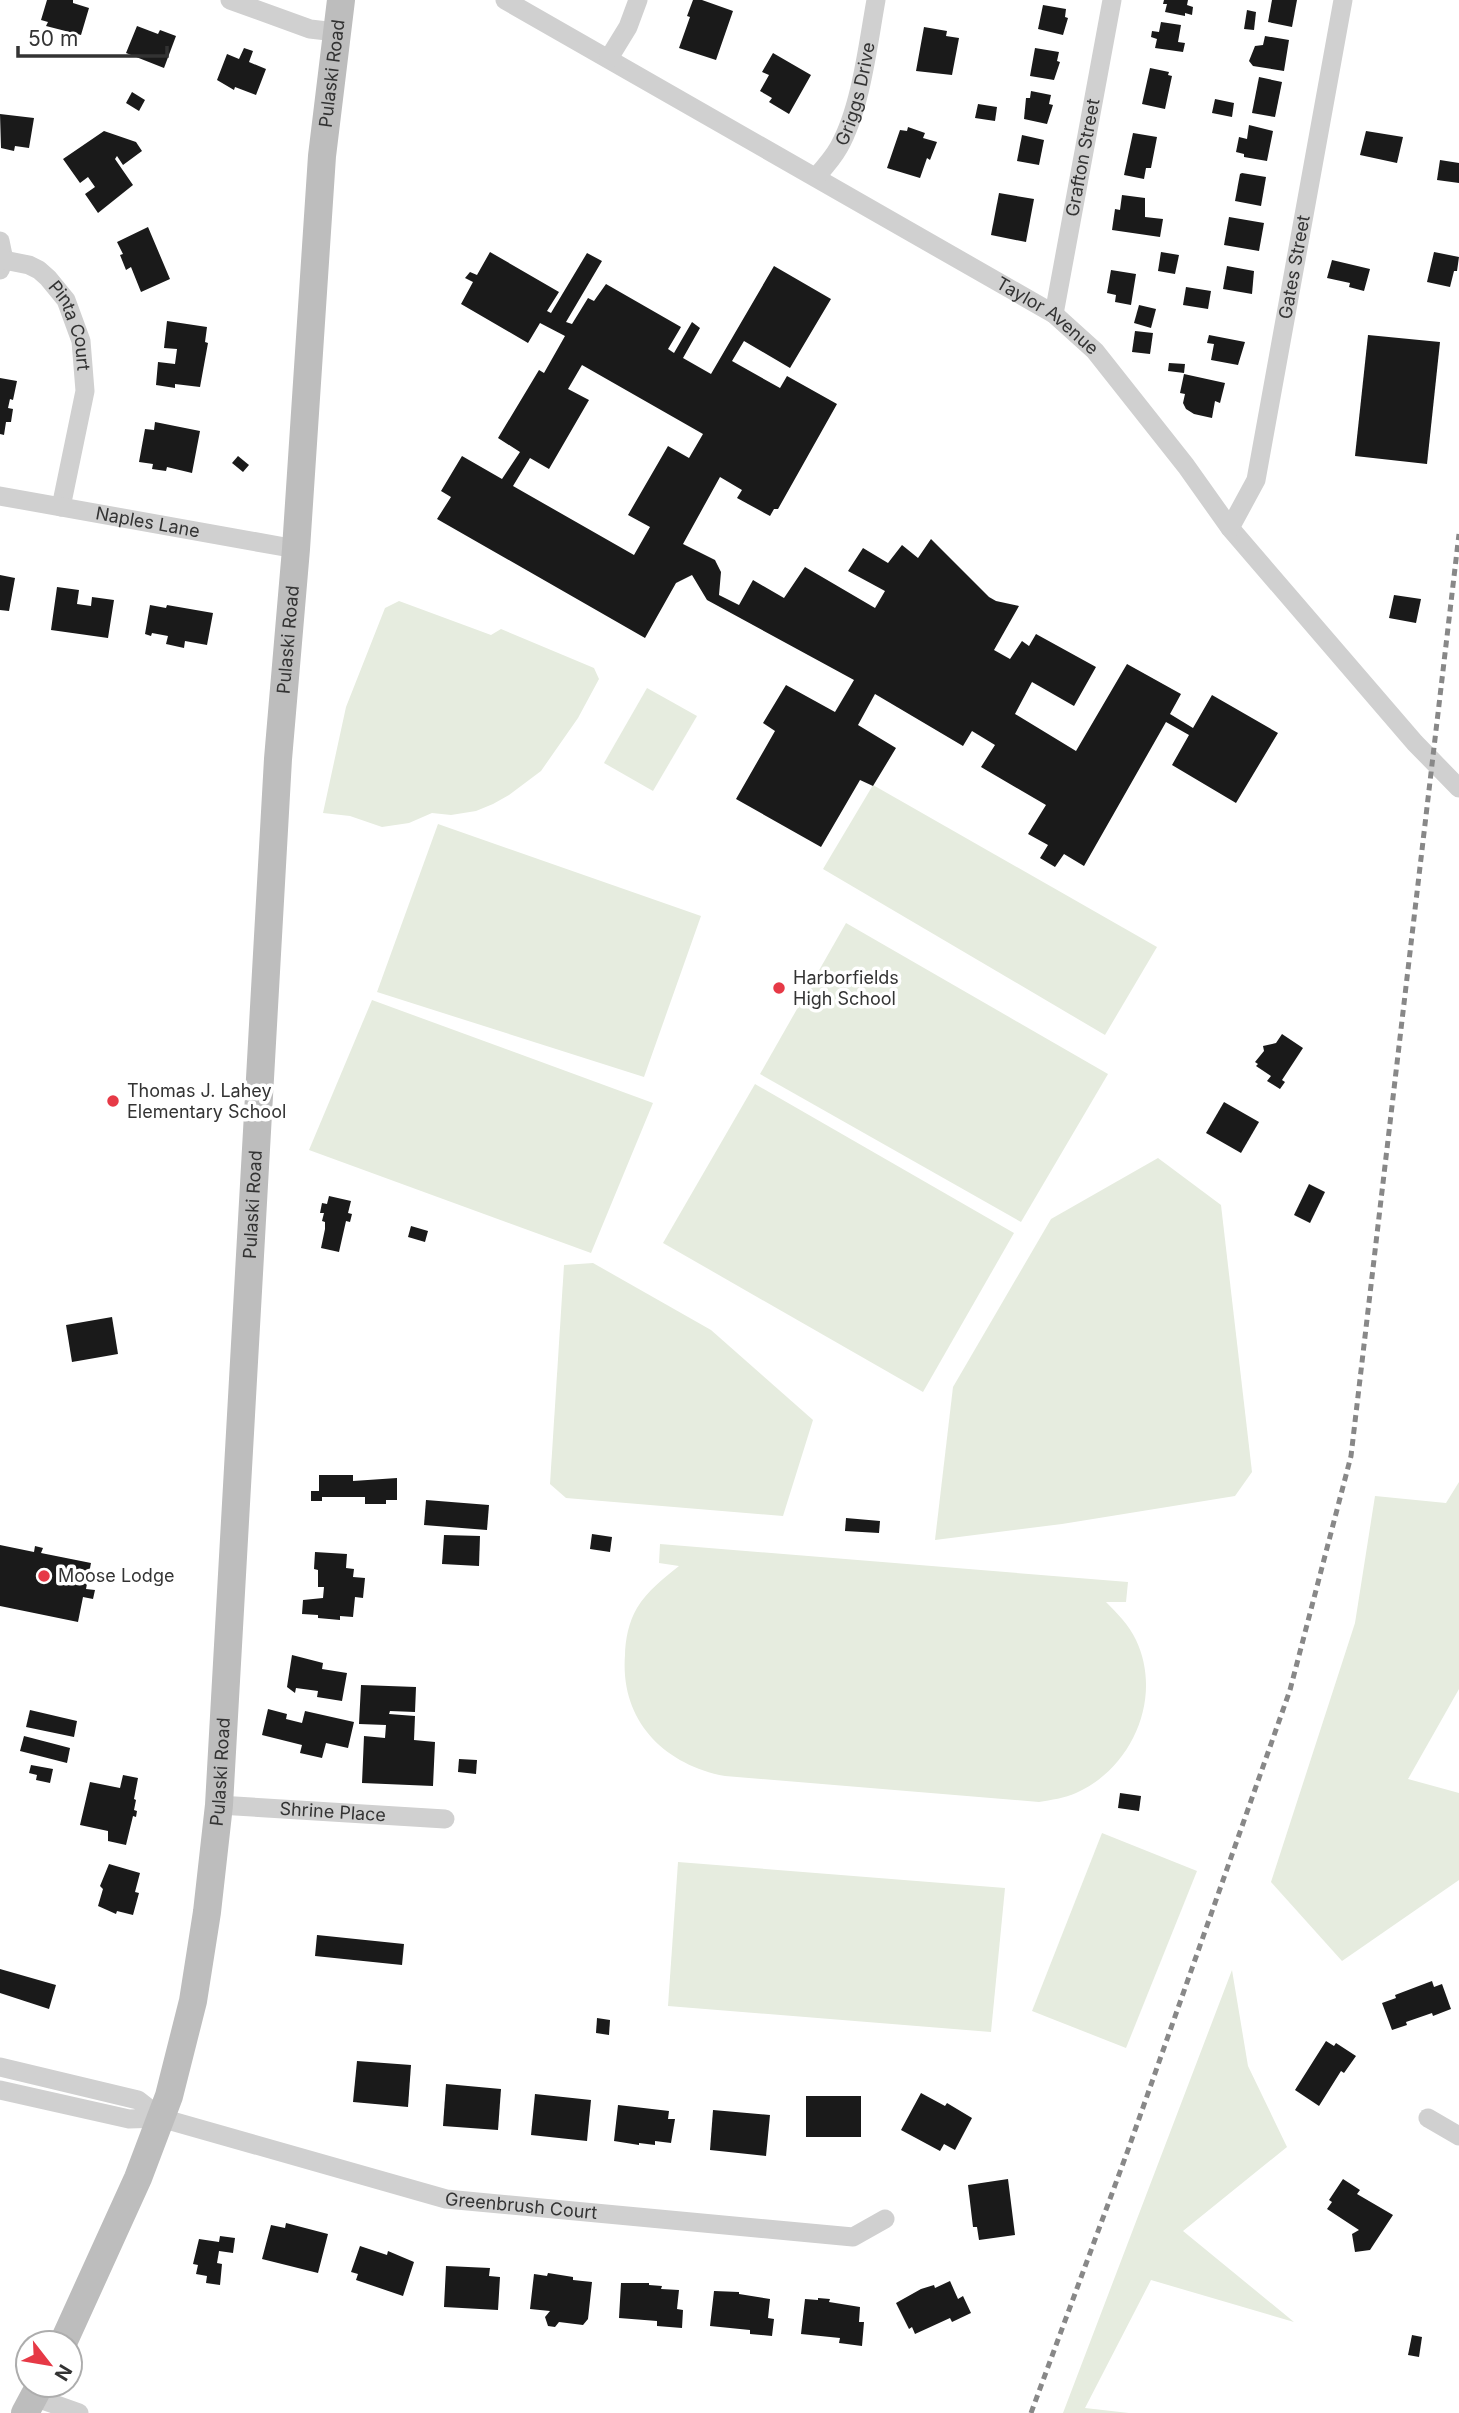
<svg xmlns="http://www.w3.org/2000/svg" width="1459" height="2413" font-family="Inter,sans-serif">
	<rect width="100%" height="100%" fill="#fff"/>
	<g fill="#e6ecdf">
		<path d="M399 601 491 635 501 629 594 668 599 679 578 718 541 771 509 795 493 804 476 811 451 815 432 813 409 823 382 827 350 816 323 813 346 707 385 608Z"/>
		<path d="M647 688 697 716 653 791 604 763Z"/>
		<path d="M873 785 1157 947 1105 1035 823 869Z"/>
		<path d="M438 824 701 916 644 1077 377 992Z"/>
		<path d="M846 923 1108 1074 1021 1222 760 1074Z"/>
		<path d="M372 1000 653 1103 591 1253 309 1150Z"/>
		<path d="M755 1084 1014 1233 923 1392 663 1243Z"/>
		<path d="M1158 1158 1221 1205 1252 1472 1235 1496 1062 1524 935 1540 953 1387 1051 1219Z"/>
		<path d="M593 1263 711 1330 813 1420 783 1516 566 1498 550 1484 564 1265Z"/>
		<path d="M1459 1482V1689L1408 1779 1459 1793V1880L1342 1961 1271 1882 1355 1623 1375 1496 1446 1503Z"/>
		<path d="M660 1544 1128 1582 1126 1602H1106C1117 1613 1129 1625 1136 1640 1163 1697 1133 1768 1076 1793 1065 1798 1051 1800 1039 1802L725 1776C663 1764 620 1720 625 1655 625 1640 629 1621 637 1608 648 1590 663 1579 679 1566L659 1563Z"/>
		<path d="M1102 1833 1197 1871 1126 2048 1032 2011Z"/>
		<path d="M678 1862 1005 1888 991 2032 668 2006Z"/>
		<path d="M1232 1970 1248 2066 1287 2147 1183 2231 1294 2322 1151 2280 1085 2408 1129 2413H1063Z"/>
	</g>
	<g fill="#1a1a1a" fill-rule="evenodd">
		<path d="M47 0H73V3L89 8 81 35 46 26 48 22 41 20Z"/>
		<path d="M693 0H702L733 11 716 60 679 48 690 17 687 16Z"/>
		<path d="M1164 0H1188L1187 5 1193 7 1192 15 1185 13V16L1165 12 1167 4H1163Z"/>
		<path d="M1272 0H1297L1292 27 1268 22Z"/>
		<path d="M1043 5 1066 9 1065 17 1068 18 1063 35 1038 29Z"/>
		<path d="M1247 10 1256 12 1254 30 1244 29Z"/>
		<path d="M1161 22 1181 25 1178 42 1185 43 1183 52 1155 48 1157 39 1151 37 1152 31 1159 32Z"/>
		<path d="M137 26 158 34 160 30 176 36 164 68 126 53Z"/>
		<path d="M924 27 947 31 946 36 959 38 952 75 916 71Z"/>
		<path d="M1265 36 1289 40 1284 71 1253 66 1249 61 1255 46 1263 45Z"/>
		<path d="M244 48 253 51 249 62 266 69 256 95 235 87 234 90 217 80 227 54 239 59Z"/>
		<path d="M1035 48 1059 52 1057 61 1060 62 1054 80 1030 76Z"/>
		<path d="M773 53 811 75 789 114 769 102 772 98 760 91 769 75 762 72Z"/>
		<path d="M1150 68 1169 72 1168 75 1172 76 1165 109 1142 104Z"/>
		<path d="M1259 77 1282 82 1275 117 1252 113Z"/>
		<path d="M1031 91 1051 95 1049 104 1053 105 1047 124 1024 119 1026 98H1030Z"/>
		<path d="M132 92 145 100 139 111 126 103Z"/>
		<path d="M1215 99 1234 103 1232 117 1212 113Z"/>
		<path d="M978 104 997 107 995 121 975 118Z"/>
		<path d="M0 114 34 118 29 148 15 146 14 151 1 148Z"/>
		<path d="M1249 125 1273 131 1267 161 1244 157V154L1236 152 1239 137 1247 139Z"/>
		<path d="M908 127 925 133 923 138 937 142 930 160 927 158 920 178 887 168 900 130 907 131Z"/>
		<path d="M104 131 136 142 142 151 123 165 117 156 115 159 133 185 98 213 85 194 95 187 88 177 80 183 63 159Z"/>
		<path d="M1366 131 1403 137 1397 163 1360 155Z"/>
		<path d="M1133 133 1157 137 1151 168H1146L1144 179 1124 175Z"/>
		<path d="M1022 135 1044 140 1039 165 1017 161Z"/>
		<path d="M1440 160 1459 163V183L1437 180Z"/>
		<path d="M1242 173 1266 177 1261 206 1235 201 1240 174Z"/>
		<path d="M999 193 1034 199 1026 242 991 235Z"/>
		<path d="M1122 195 1145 198V217L1163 219 1160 237 1112 230 1115 209 1120 210Z"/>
		<path d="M1229 217 1264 223 1259 251 1224 245Z"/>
		<path d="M148 227 170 279 141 292 131 267 126 270 120 255 123 254 117 242Z"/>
		<path d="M490 252 559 292 547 311 551 313 587 253 602 261 566 322 572 324 588 298 594 301 606 284 681 327 668 349 674 353 692 322 700 328 683 358 711 374 774 266 831 299 790 368 744 341 732 361 780 388 787 376 837 404 778 509H774L770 516 737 498 742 490 720 477 683 544 715 560 721 572 719 595 739 605 753 580 784 598 805 567 875 608 885 591 848 571 863 548 888 563 902 545 918 558 931 539 989 597 996 601 1019 606 994 650 1010 659 1022 641 1029 646 1036 634 1096 667 1074 706 1032 682 1015 714 1076 751 1127 664 1181 694 1170 714 1193 728 1212 695 1278 733 1236 803 1172 765 1189 735 1166 722 1084 866 1064 854 1055 867 1040 858 1048 845 1028 834 1046 805 981 767 995 745 972 731 963 746 875 694 858 725 896 748 873 786 860 780 821 847 736 799 775 731 763 723 786 685 835 712 854 680 707 600 692 575 676 583 645 638 437 519 451 497 441 491 462 456 502 479 520 452 498 438 539 370 544 373 565 336 540 323 528 343 461 304 473 282 465 278 470 272 477 275ZM582 365 703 434 689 458 668 446 628 515 650 527 634 555 513 486 530 458 549 469 589 400 568 389Z"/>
		<path d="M1161 252 1179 255 1175 274 1158 271Z"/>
		<path d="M1434 252 1459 257 1457 271H1454L1450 287 1427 282Z"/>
		<path d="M1332 260 1370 269 1364 291 1349 287 1350 283 1327 278Z"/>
		<path d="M1227 266 1254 271 1252 294 1223 289Z"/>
		<path d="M1111 270 1136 274 1131 305 1115 302 1116 295 1107 293Z"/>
		<path d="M1186 287 1211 291 1208 309 1183 305Z"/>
		<path d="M1139 305 1156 309 1151 328 1134 323Z"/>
		<path d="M167 321 207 327 205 342 208 343 200 387 175 384V388L156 385 158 362 175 364 177 349 164 348Z"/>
		<path d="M1135 331 1153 333 1150 354 1132 352Z"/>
		<path d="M1209 335 1245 342 1238 365 1211 360 1214 344 1207 343Z"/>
		<path d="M1368 335 1440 342 1427 464 1355 456Z"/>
		<path d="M1169 363 1185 364 1184 373 1168 371Z"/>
		<path d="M1184 374 1225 383 1220 403 1215 401 1212 418 1194 414 1186 409 1183 403 1185 394 1180 393Z"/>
		<path d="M0 378 17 381 13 400 10 399 8 408 13 409 11 422H6L4 435 0 434Z"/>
		<path d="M155 422 200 431 192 473 167 467 166 471 152 469 153 464 139 462 145 429 154 430Z"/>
		<path d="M238 456 249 465 243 472 232 463Z"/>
		<path d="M0 575 15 578 9 611 0 610Z"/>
		<path d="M57 587 79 590 77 604 91 606 92 597 114 600 108 638 51 630Z"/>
		<path d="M1394 595 1421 599 1416 623 1389 618Z"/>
		<path d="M150 605 166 608 167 605 213 613 207 645 185 641 184 648 166 644 168 636 152 633 151 636 145 634Z"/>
		<path d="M1282 1034 1303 1048 1282 1080 1285 1082 1280 1089 1267 1081 1271 1076 1256 1066 1258 1064 1255 1062 1264 1051 1263 1046 1276 1043Z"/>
		<path d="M1224 1102 1259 1122 1241 1153 1206 1133Z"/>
		<path d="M1309 1184 1325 1192 1310 1223 1294 1215Z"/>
		<path d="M329 1196 351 1201 348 1213 352 1214 350 1222 346 1221 339 1252 321 1248 325 1229V1222L322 1221 324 1213H320L322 1203 327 1204Z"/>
		<path d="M411 1226 428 1231 425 1242 408 1237Z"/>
		<path d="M112 1317 118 1354 72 1362 66 1325Z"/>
		<path d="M319 1475H353V1481L397 1478V1500H386V1504H365V1497H322V1501H311V1491H319Z"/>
		<path d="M426 1500 489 1505 487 1530 424 1525Z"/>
		<path d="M846 1518 880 1521 879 1533 845 1531Z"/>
		<path d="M592 1534 612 1537 610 1552 590 1549Z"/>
		<path d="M444 1535 480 1536 479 1566 442 1564Z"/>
		<path d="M0 1545 34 1552 35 1546 43 1548 41 1553 91 1563 86 1589 95 1590 93 1599 83 1597 78 1622 0 1606Z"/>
		<path d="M315 1552 347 1554 346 1568 354 1569 353 1577 365 1578 363 1598 355 1597 353 1617 340 1616V1620L318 1618V1615L302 1614 303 1600 323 1598 324 1587H318V1570L314 1569Z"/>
		<path d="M292 1655 323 1663 322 1669 347 1673 342 1701 317 1697 318 1691 296 1688 295 1693 287 1687Z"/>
		<path d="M361 1685 416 1687 415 1712 390 1711 389 1714 415 1716 414 1740 435 1742 433 1786 362 1783 364 1736 385 1738 386 1725 359 1724Z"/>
		<path d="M268 1709 287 1714 286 1719 302 1723 305 1711 354 1722 348 1748 326 1743 322 1758 300 1753 302 1745 262 1735Z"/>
		<path d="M30 1710 77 1721 74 1737 26 1727Z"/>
		<path d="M24 1736 70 1748 67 1763 20 1751Z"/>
		<path d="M459 1759 477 1760 476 1774 458 1772Z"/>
		<path d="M31 1765 53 1769 50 1783 36 1780 37 1775 29 1773Z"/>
		<path d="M123 1775 138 1778 134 1799 136 1800 134 1810 137 1811 136 1817 133 1816 126 1845 108 1841V1831L80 1825 90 1782 120 1788Z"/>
		<path d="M1120 1793 1141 1796 1139 1811 1118 1808Z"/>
		<path d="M109 1864 140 1873 135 1892 139 1893 133 1915 117 1911 116 1914 98 1906 103 1889 100 1886Z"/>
		<path d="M317 1935 404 1944 402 1965 315 1956Z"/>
		<path d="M0 1969 56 1985 49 2009 0 1993Z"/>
		<path d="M1432 1981 1434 1987 1442 1984 1451 2009 1433 2016 1432 2013 1406 2022 1407 2025 1392 2030 1382 2003 1396 1998 1395 1995Z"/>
		<path d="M597 2018 610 2020 609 2035 596 2033Z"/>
		<path d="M1326 2041 1334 2046 1336 2043 1356 2056 1344 2073 1341 2071 1319 2106 1295 2090Z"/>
		<path d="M357 2061 411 2065 408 2107 353 2102Z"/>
		<path d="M446 2084 501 2089 498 2130 443 2126Z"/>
		<path d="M921 2093 945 2106 947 2103 972 2118 955 2150 944 2144 940 2151 901 2130Z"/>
		<path d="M535 2094 591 2100 587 2141 531 2135Z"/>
		<rect x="806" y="2096" width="55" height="41"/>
		<path d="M618 2105 669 2111 668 2119H675L671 2143 655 2141V2145L639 2143V2145L614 2141Z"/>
		<path d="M713 2110 770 2115 766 2156 710 2150Z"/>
		<path d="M1008 2179 1015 2235 979 2240 977 2227H973L968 2185Z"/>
		<path d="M1343 2179 1360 2190 1357 2194 1393 2215 1370 2250 1355 2252 1352 2234 1359 2230 1327 2209 1332 2202 1329 2200Z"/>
		<path d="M286 2223 328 2234 318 2273 262 2259 271 2225 285 2228Z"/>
		<path d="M220 2236 235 2238 233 2253 219 2251 217 2263 222 2264 220 2285 206 2283 207 2276 196 2274 198 2265 193 2264 199 2239 219 2242Z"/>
		<path d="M360 2246 387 2255 388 2251 414 2262 403 2296 356 2280 358 2274 351 2272Z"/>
		<path d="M446 2266 490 2268 489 2276 500 2277 498 2310 444 2307Z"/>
		<path d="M548 2273 573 2277V2280L592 2282 588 2319 583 2325 559 2322 555 2327 548 2326 545 2317 550 2311 530 2309 534 2274 547 2276Z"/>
		<path d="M950 2281 958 2299 963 2296 971 2313 952 2322 950 2318 915 2334 912 2327 909 2329 896 2303 921 2289 934 2285 935 2288Z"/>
		<path d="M621 2283H649V2285L662 2286 661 2289 679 2290 677 2309 683 2310 682 2328 657 2326V2321L619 2318Z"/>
		<path d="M714 2291 739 2292V2294L770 2299 768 2318 774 2319 772 2336 750 2334V2330L710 2326Z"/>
		<path d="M818 2298 830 2299 829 2302 860 2307 859 2322H864L862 2346 839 2343 840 2338 801 2334 805 2299 818 2300Z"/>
		<path d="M1412 2335 1422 2337 1419 2357 1408 2355Z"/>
	</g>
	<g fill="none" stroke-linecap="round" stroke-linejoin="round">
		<g stroke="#d0d0d0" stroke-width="19">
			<path d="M230 0 310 29 336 32"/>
			<path id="s1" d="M505 0 1054 314 1095 351 1186 466 1230 528 1415 743 1459 788"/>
			<path d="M609 58 628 27 638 0"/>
			<path id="s2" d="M816 177C824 168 833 158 839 147 861 108 868 44 876 0"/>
			<path d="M0 241 4 260 0 270"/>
			<path id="s3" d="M4 260 29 265 39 270 48 278 66 300 81 341 85 391 61 507"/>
			<path id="s4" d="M1054 314 1112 0"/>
			<path id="s5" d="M0 496 296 549"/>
			<path id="s6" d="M1230 528 1256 480 1343 0"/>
			<path id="s7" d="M219 1805 445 1819"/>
			<path d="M0 2067 138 2100 161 2118"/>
			<path id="s8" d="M0 2090 129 2119 161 2118 446 2199 853 2237 885 2219"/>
			<path d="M1428 2118 1459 2136"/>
			<path d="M34 2397 79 2413"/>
		</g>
		<g stroke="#bdbdbd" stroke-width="28">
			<path id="s9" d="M63 2343 138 2178 169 2096 193 2001 207 1912 219 1805 278 759 296 549 322 156 341 0"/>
			<path d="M25 2413 40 2385"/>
		</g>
		<path stroke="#888" stroke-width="5" stroke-dasharray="7 5" stroke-linecap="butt" d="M1031 2413 1128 2150 1290 1690 1351 1456 1459 534"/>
	</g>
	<g fill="#e63946" stroke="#fff" stroke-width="2.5">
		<circle cx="779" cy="988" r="7"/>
		<circle cx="113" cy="1101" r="7"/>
		<circle cx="44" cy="1576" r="7"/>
	</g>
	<g text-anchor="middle" stroke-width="7" stroke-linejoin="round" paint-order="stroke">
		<g font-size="18" fill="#333" stroke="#fff">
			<text dy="6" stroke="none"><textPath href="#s9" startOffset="2300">Pulaski Road</textPath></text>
			<text dy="6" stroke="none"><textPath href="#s2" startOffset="94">Griggs Drive</textPath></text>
			<text dy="6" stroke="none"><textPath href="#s4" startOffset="159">Grafton Street</textPath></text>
			<text dy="6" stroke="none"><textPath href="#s6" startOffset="271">Gates Street</textPath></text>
			<text dy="6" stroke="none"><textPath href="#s1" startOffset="628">Taylor Avenue</textPath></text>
			<text dy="6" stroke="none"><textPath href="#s3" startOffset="103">Pinta Court</textPath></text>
			<text dy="6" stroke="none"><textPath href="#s5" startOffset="150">Naples Lane</textPath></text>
			<text dy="6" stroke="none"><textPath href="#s9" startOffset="1732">Pulaski Road</textPath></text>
			<text dy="6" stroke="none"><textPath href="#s9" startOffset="1166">Pulaski Road</textPath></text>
			<text dy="6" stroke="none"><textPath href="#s9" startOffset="598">Pulaski Road</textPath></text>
			<text dy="6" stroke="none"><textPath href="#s7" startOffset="114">Shrine Place</textPath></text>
			<text dy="6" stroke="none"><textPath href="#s8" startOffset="536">Greenbrush Court</textPath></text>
		</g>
		<g font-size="18" fill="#333" stroke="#fff" text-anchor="start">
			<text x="793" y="984">Harborfields<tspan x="793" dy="21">High School</tspan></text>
			<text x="127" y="1097">Thomas J. Lahey<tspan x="127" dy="21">Elementary School</tspan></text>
			<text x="58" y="1582">Moose Lodge</text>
		</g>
	</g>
	<g transform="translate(49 2364) rotate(121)"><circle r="33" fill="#ffffff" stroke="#adadad" stroke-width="2"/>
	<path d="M0-5L12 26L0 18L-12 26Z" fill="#e63946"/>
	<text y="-10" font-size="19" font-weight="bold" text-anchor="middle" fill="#333333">N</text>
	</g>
	<path d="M18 46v10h149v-10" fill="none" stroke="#333333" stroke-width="3.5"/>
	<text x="28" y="46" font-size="21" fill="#333333" stroke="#ffffff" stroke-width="5" paint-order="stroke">50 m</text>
</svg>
